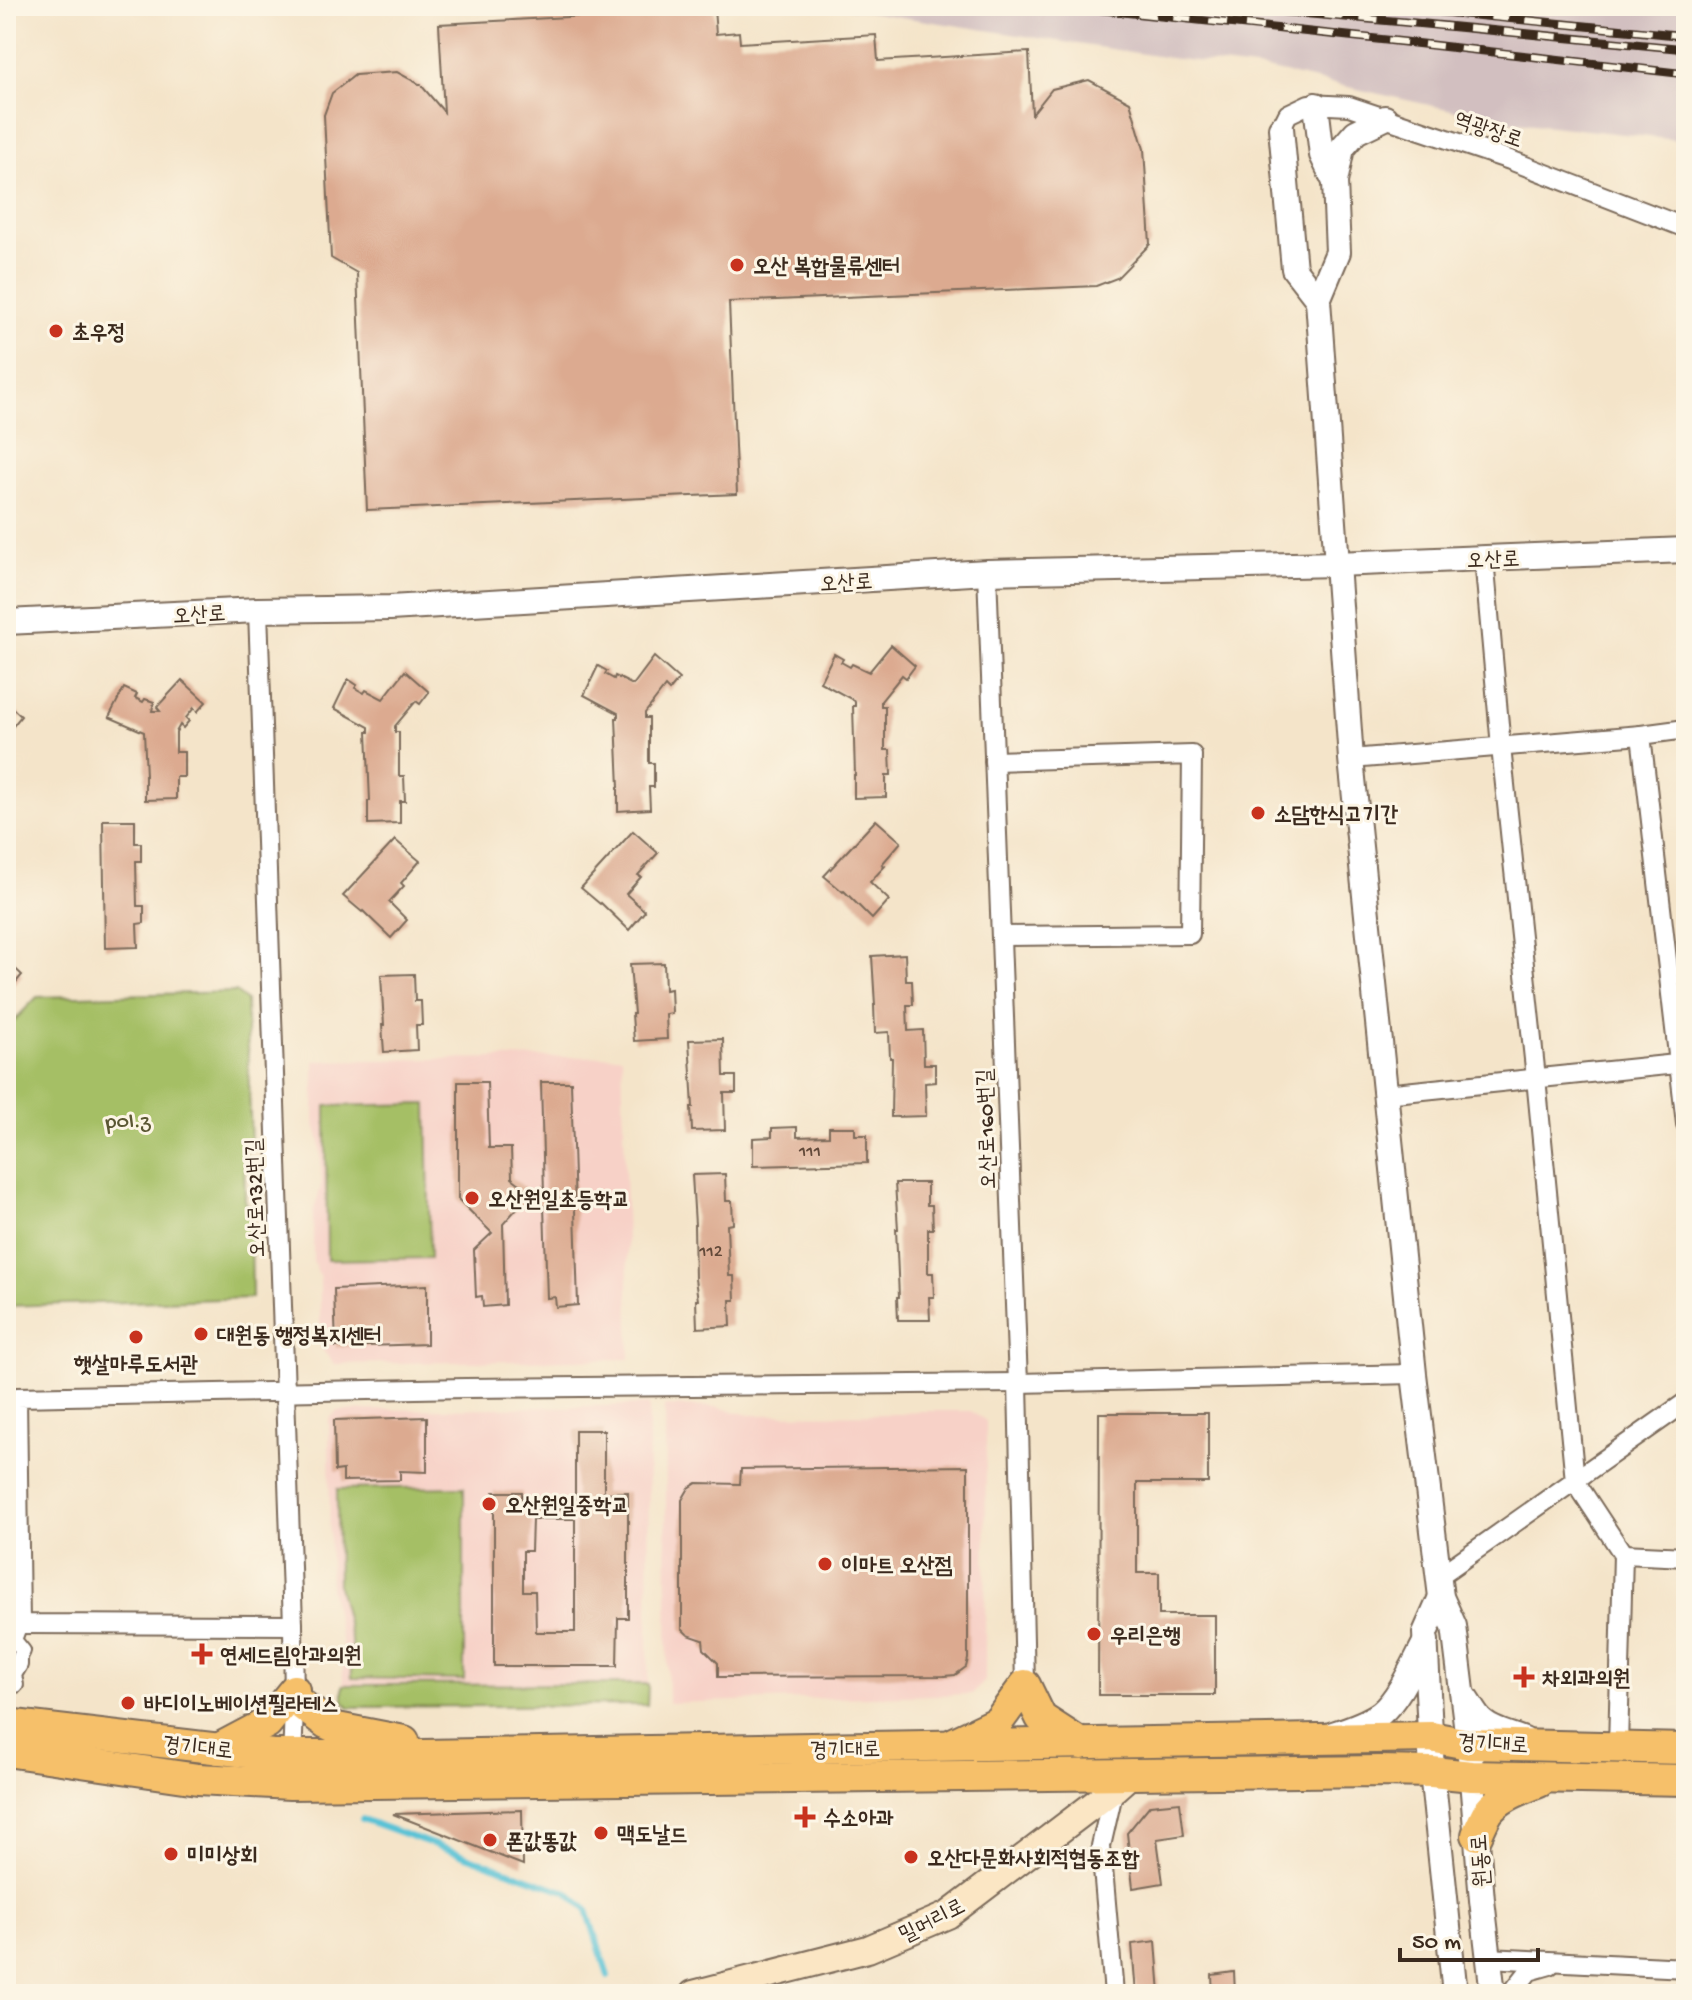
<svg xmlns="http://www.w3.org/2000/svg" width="1692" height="2000" font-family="'Gochi Hand','Poor Story',sans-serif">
	<rect width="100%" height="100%" fill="#fcf5e5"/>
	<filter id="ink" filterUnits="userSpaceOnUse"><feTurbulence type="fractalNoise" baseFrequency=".0125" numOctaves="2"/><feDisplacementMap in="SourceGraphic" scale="16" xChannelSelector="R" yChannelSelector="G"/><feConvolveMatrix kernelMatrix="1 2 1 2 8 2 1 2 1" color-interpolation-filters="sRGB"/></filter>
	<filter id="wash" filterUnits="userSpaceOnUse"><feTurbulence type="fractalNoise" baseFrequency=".006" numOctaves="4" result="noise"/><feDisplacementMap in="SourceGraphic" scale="32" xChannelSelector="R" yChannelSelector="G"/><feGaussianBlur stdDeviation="1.8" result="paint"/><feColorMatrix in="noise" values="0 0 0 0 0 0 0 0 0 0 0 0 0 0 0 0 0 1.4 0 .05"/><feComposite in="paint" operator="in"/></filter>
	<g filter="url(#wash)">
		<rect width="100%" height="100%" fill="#f4e4c9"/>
		<g fill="#f7d1c7">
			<path d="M622 1056 630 1359 334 1364 320 1347V1277L313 1261V1213L322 1183 320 1141 314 1122V1061Z"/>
			<path d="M649 1405 648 1684 343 1685 342 1644 330 1588 329 1419 337 1411Z"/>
			<path d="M665 1406 717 1407 749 1415 902 1414 915 1411H971L986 1421 985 1681 972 1694 668 1703Z"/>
		</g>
		<path fill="#d2bfc0" d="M829 6H1686V141L1497 120 1271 70 1170 58Z"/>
		<g fill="#a5bf65" stroke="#707442" stroke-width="2">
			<path d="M236 992 246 1001 251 1143 244 1156 245 1200 251 1216 252 1298 6 1306V1029L37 997Z"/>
			<path d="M427 1104 430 1258 327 1260 326 1106Z"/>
			<path d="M464 1487V1680L352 1678 351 1639 338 1586 337 1489Z"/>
			<path d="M648 1684 647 1705 349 1707 343 1701V1685Z"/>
		</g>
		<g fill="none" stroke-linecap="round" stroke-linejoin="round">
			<path stroke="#59c2d6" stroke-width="6" d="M362 1819 567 1892 587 1910 608 1976"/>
		</g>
		<g id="blocks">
			<g fill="#dcaa90" fill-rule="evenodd">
				<path d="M714 9 716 34 739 32 740 43 876 35 878 61 1029 52 1032 114 1052 89 1089 80 1130 102 1144 149 1150 244 1117 278 1096 286 729 302 737 494 367 510 357 273 331 258 324 115 332 93 355 75 397 72 421 85 444 112 439 24Z"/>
				<path d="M891 645 915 666 906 678 902 675 881 701V706H885V750H890L891 775H886V797L854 798V775H855L853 706H855V701L820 682 834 654 843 659 841 662 850 667 852 664 869 672Z"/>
				<path d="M654 657 679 679 669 691 665 687 645 713V718H649V763H654V787H649L650 809 618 811V787H619L616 718H618V713L584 695 598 666 607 671 605 674 614 679 615 676 633 685Z"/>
				<path d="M405 671 429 692 420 704 416 701 395 726V732H399V776H404L405 801H400V823L368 824V801H370L367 732H369V727L334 708 348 679 357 685 355 688 364 693 366 690 383 699Z"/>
				<path d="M182 680 206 702 197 712 194 708 186 718 189 721 183 728 180 725 176 732V752H184V777H176V799L145 800V776H146L144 732 109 717 124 688 137 694 135 698 143 702 145 699 154 702 152 711H160L157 707Z"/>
				<path d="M6 702 21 716 13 726 9 723 6 726Z"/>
				<path d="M103 820H135V843H141V861H136L137 906H144V923L137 924 138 947 105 948Z"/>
				<path d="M876 820 901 842 882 864 885 866 870 882 889 900 872 919 844 891 843 892 824 876Z"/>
				<path d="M633 831 658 853 638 875 641 877 626 894 645 911 629 930 601 903 600 904 581 888Z"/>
				<path d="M395 840 420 861 401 883 404 886 389 902 407 920 391 938 363 911 362 912 343 896Z"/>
				<path d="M905 954 906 981H912L913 1005H907L908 1031 923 1030 924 1064H935V1082L925 1083 926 1116 891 1117 892 1058H890L889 1032 875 1033 874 1005H875L872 956Z"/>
				<path d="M6 960 22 975 6 994Z"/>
				<path d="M664 963 665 990 671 989 672 1013 666 1014 667 1039 634 1041 632 1014H634L630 964Z"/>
				<path d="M414 974 415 1001H421L422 1025H416L417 1050 384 1052 382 1025H384L381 975Z"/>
				<path d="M723 1039 724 1076H736V1093H724L725 1130 692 1131 691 1107H693L689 1040Z"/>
				<path d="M458 1082H487L489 1148H511L512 1178 533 1194 544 1193 541 1082H571L578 1305 556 1307 555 1297 547 1298 544 1206H519L503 1224 505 1305 483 1307 482 1296 476 1297 474 1250 492 1233 458 1199Z"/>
				<path d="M797 1127V1137L829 1136V1127H855V1135H867V1163L753 1166V1138L772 1137V1128Z"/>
				<path d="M725 1174 726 1201H732L733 1224 727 1225 729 1276H734L735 1300H730L731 1326 697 1328 696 1300H698L695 1279 694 1225H695L692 1175Z"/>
				<path d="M895 1183H927V1205H932L933 1229H928V1273H933L934 1297H929L930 1320H898L897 1297H899L896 1229H898Z"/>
				<path d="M427 1285V1344L336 1347 334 1289Z"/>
				<path d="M1099 1413H1208V1483H1137V1573H1159V1615H1215V1695H1098Z"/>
				<path d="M427 1417V1472L400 1471V1480L343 1481V1470L335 1471 334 1420Z"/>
				<path d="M575 1430H604V1493L628 1492V1618H618L617 1666H494V1492H522V1508L575 1509ZM532 1519H575V1632H536L535 1591H523V1551H531Z"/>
				<path d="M968 1466V1659L966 1667 955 1675 944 1676 718 1677V1663L704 1649 703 1640 688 1635 682 1629V1500L689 1488 697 1483 740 1484 741 1469Z"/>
				<path d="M1180 1802 1184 1835 1157 1839 1163 1883 1133 1888 1127 1833 1150 1805Z"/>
				<path d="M522 1810 523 1865 393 1814Z"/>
				<path d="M1156 1941 1160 1994H1136L1132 1944Z"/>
				<path d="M1234 1972 1235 1994H1213L1212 1975Z"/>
			</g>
		</g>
	</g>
	<g filter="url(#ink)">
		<use href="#blocks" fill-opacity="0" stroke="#7c6b5a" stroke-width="2"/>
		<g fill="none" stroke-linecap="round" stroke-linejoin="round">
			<defs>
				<path id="pedestrian" d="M16 1685 14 1675 20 1665V1657L23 1651 14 1640 20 1624"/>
				<g id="minor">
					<path d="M1281 128 1288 114 1309 104 1349 106 1510 160 1686 228"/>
					<path d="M1484 558 1501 747 1536 1078 1575 1481 1623 1554 1618 1747"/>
					<path d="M987 572 1018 1383 1025 1685"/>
					<path d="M258 610 293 1625 294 1706 292 1763"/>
					<path d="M1686 729 1641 735 1686 1124"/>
					<path d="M1351 759 1641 735"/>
					<path d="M994 761 1192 755 1190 934 1002 936"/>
					<path d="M1385 1094 1686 1063"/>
					<path d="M1623 1554 1686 1557"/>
					<path d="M1439 1576 1686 1402"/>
					<path d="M293 1625 20 1624 17 1397 465 1388 1018 1383 1414 1374"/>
					<path d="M1114 1789 1101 1846 1114 1994"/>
					<path d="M1488 1958 1686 1968"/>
					<path d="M1511 1994 1529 1971 1550 1965"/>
				</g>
				<g id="tertiary">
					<path d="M1316 105 1322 155 1335 182"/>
					<path d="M1385 118 1356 132 1342 148 1335 182 1338 252 1318 300 1351 759 1414 1374 1441 1597 1454 1626 1470 1756 1482 1900 1493 1994"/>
					<path d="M1281 128 1294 269 1318 300"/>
					<path d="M6 622 258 610 390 608 987 572 1336 564 1686 550"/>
					<path d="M1441 1597 1425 1633 1432 1772 1455 1994"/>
					<path d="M1463 1695C1469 1702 1472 1710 1478 1717 1488 1730 1509 1734 1524 1740"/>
					<path d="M1333 1734C1349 1729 1367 1723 1381 1713 1400 1697 1414 1663 1426 1641"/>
				</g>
				<path id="secondary" d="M693 1994 868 1949 948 1915 1114 1789 1133 1772"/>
				<g id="primary">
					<path d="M294 1699 326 1723 337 1728 404 1741"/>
					<path d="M6 1724 273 1755H422L1431 1737 1468 1744 1686 1749"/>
					<path d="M954 1743 998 1722 1025 1685 1041 1718 1081 1744"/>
					<path d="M218 1749 267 1723 294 1690"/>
					<path d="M6 1751 198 1779 290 1784 1379 1771 1432 1772 1472 1776 1686 1780"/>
					<path d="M1477 1835C1480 1828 1484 1819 1488 1812 1500 1796 1522 1789 1539 1782"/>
				</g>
			</defs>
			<use href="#pedestrian" stroke="#7c6b5a" stroke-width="18"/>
			<use href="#minor" stroke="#7c6b5a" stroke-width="22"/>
			<use href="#tertiary" stroke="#7c6b5a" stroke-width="28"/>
			<use href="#secondary" stroke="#7c6b5a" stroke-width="30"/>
			<use href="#primary" stroke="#7c6b5a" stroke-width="34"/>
			<use href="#pedestrian" stroke="#fff" stroke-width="14"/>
			<use href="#minor" stroke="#fff" stroke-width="18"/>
			<use href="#tertiary" stroke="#fff" stroke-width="24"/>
			<use href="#secondary" stroke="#fbe6c4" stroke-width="26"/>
			<use href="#primary" stroke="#f6c06b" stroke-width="30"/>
			<defs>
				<g id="rail">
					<path d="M1066 6 1405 42 1686 74"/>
					<path d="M1217 6 1404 22 1686 49"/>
					<path d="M1383 6 1686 36"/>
					<path d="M1672 6 1686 7"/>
				</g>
			</defs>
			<use href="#rail" stroke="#3b2a1e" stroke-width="9"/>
			<use href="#rail" stroke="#fcf5e5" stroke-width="6" stroke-dasharray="18" stroke-linecap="butt"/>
		</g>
	</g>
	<g fill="#c8321e" stroke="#fcf5e5" stroke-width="3">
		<circle cx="737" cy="265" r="8"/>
		<circle cx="56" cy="331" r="8"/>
		<circle cx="1258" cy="813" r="8"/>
		<circle cx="472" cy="1198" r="8"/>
		<circle cx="201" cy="1334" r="8"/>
		<circle cx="136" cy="1337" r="8"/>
		<circle cx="489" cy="1504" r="8"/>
		<circle cx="825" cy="1564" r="8"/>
		<circle cx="1094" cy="1634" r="8"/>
		<path d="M198 1642h8v8h8v8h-8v8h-8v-8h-8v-8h8z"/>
		<path d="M1520 1665h8v8h8v8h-8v8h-8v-8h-8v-8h8z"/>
		<circle cx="128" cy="1703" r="8"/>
		<path d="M801 1805h8v8h8v8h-8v8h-8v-8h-8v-8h8z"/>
		<circle cx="601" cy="1833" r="8"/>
		<circle cx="490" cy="1840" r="8"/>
		<circle cx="171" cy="1854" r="8"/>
		<circle cx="911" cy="1857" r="8"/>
	</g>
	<g text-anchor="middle" stroke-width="6" stroke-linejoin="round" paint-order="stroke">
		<g font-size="18" fill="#634a3a">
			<text x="810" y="1156">111</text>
			<text x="711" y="1256">112</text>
		</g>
		<g font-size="22" fill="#3b2a1e" stroke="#fcf5e5">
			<text transform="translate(1489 128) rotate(19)" y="8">역광장로</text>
			<text transform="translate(1493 558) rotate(-2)" y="8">오산로</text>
			<text transform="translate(846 581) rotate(-3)" y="8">오산로</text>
			<text transform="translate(199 613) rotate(-3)" y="8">오산로</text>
			<text transform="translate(985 1129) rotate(-92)" y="8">오산로160번길</text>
			<text transform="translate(254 1198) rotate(-92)" y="8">오산로132번길</text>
			<text transform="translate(1493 1742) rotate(3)" y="8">경기대로</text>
			<text transform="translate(198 1746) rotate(6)" y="8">경기대로</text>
			<text transform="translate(845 1748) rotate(-1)" y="8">경기대로</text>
			<text transform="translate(1479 1861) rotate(-94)" y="8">원동로</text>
			<text transform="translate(931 1919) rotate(-27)" y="8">밀머리로</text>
		</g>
		<g font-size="22" font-weight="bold" fill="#3b2a1e" stroke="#fcf5e5" text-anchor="start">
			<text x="753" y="273">오산 복합물류센터</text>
			<text x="72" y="339">초우정</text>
			<text x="1274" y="821">소담한식고기간</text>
			<text x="488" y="1206">오산원일초등학교</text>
			<text x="217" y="1342">대원동 행정복지센터</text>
			<text x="136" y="1371" text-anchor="middle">햇살마루도서관</text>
			<text x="505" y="1512">오산원일중학교</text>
			<text x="841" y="1572">이마트 오산점</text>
			<text x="1110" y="1642">우리은행</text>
			<text x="220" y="1662">연세드림안과의원</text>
			<text x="1542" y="1685">차외과의원</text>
			<text x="144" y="1711">바디이노베이션필라테스</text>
			<text x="823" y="1825">수소아과</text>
			<text x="617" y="1841">맥도날드</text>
			<text x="506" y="1848">폰값똥값</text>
			<text x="187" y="1862">미미상회</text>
			<text x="927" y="1865">오산다문화사회적협동조합</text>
		</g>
		<g font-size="22" fill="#5b5733" stroke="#fcf5e5">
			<text x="128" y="1127">p0l.z</text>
		</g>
	</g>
	<rect width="1692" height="2000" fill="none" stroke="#fcf5e5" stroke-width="32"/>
	<path d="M1400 1948v12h138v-12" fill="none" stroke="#3b2a1e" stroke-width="4"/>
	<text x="1412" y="1948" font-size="24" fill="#3b2a1e" stroke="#fcf5e5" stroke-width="6" paint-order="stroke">50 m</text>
</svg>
